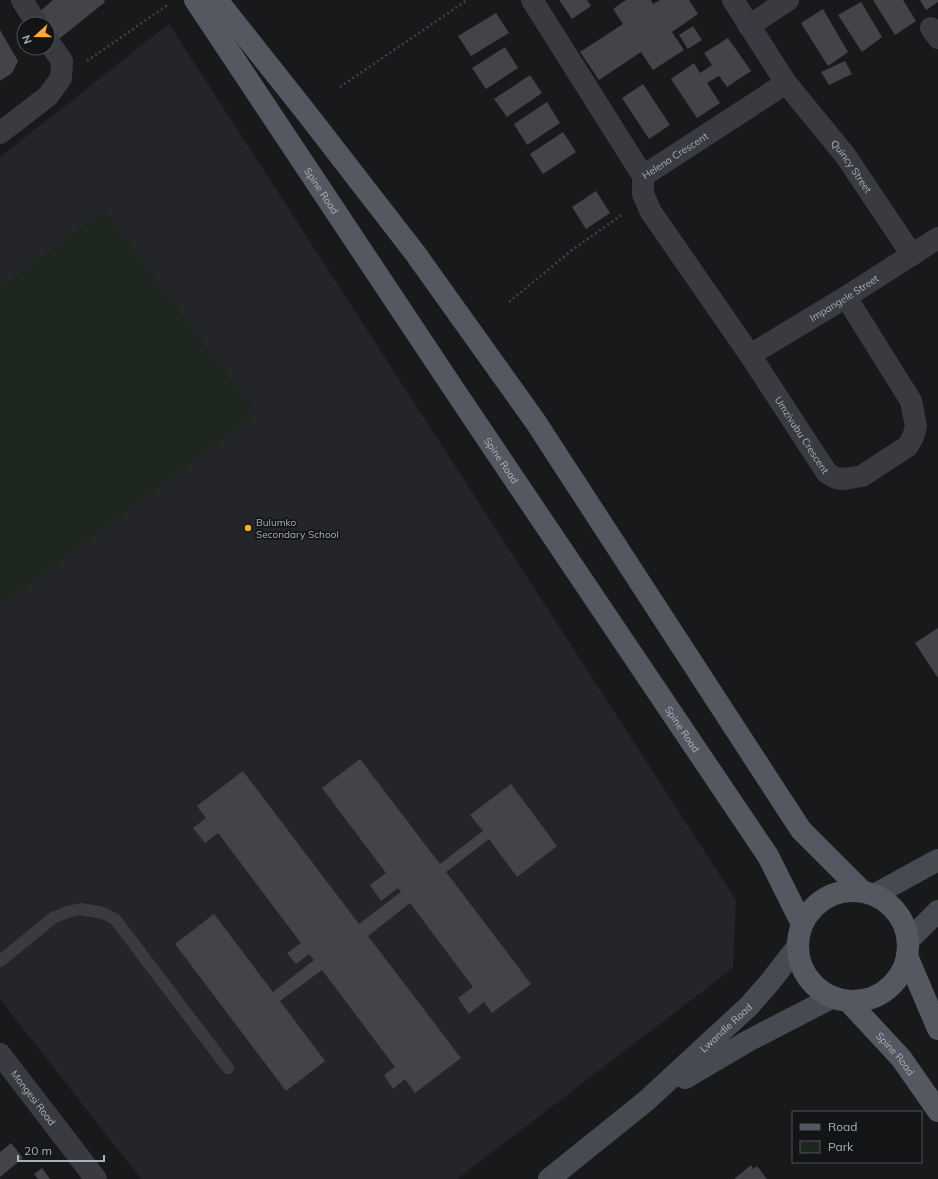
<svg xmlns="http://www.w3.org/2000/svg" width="938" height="1179" font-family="Mulish,sans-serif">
	<rect width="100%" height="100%" fill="#18191b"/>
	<path fill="#242528" d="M169 24 736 900 733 968 457 1179H141L0 999V157Z"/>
	<path fill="#1e271f" d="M104 210 256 414 0 606V288Z"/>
	<g fill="#424448">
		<path d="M53 0H104L105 2 59 39 38 13Z"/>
		<path d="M559 0H587L591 6 572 19Z"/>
		<path d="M626 0H651L653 4 660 0H689L698 14 672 32 684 50 653 70 641 52 599 80 580 52 623 24 613 9Z"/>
		<path d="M873 0H903L916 21 895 35Z"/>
		<path d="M920 0H938V2L926 10Z"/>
		<path d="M861 2 882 37 862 52 838 15Z"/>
		<path d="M823 9 848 52 828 66 801 23Z"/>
		<path d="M496 13 509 33 471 56 458 36Z"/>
		<path d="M693 26 702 40 688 49 679 35Z"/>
		<path d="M0 30 18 61 12 73 0 81Z"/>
		<path d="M728 38 751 71 727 87 719 76 707 83 720 103 697 118 671 79 694 63 700 73 712 65 704 53Z"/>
		<path d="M505 47 518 68 486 89 472 68Z"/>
		<path d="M845 61 852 74 829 85 821 72Z"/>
		<path d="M530 75 542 93 507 117 494 99Z"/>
		<path d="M643 84 670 125 649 139 622 98Z"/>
		<path d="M547 102 560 123 527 145 514 124Z"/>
		<path d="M563 132 576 152 543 174 530 154Z"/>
		<path d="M596 191 610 213 586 229 572 207Z"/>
		<path d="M938 628V678L915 643Z"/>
		<path d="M360 759 440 864 483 831 470 815 511 784 557 846 517 877 489 839 446 872 531 984 492 1013 484 1002 469 1014 458 998 473 987 410 903 368 936 461 1058 415 1093 405 1079 393 1089 384 1075 395 1067 322 970 280 1001 325 1061 286 1091 175 944 214 914 273 992 314 960 309 954 296 964 287 953 301 943 218 833 205 843 193 828 206 818 197 806 243 771 359 924 401 892 398 888 381 901 370 885 386 873 322 788Z"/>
		<path d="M11 1143 23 1158 0 1177V1152Z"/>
		<path d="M751 1165 753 1169 757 1166 767 1179H734Z"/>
		<path d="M42 1168 50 1179H38L34 1174Z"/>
	</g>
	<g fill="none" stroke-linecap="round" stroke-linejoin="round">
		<g stroke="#3f4248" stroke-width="2.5" stroke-dasharray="2 3" stroke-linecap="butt">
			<path d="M87 61 169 4"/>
			<path d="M340 87 467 0"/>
			<path d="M509 302 572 250 623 214"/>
		</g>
		<path stroke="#393b41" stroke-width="12" d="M0 961 53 918 67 912 81 909 103 913 115 919 228 1068"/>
		<g stroke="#393b41" stroke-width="22">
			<path d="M22 0 37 24"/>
			<path id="s1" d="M532 0 643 176 786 83 733 0"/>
			<path d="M749 26 788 0"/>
			<path d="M931 28 938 38"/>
			<path id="s2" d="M786 83 845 155 912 255"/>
			<path d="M0 133 48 96 61 78 62 61 48 41"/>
			<path id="s3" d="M643 176V194L651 212 750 355 827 473 836 478 844 479 862 476 908 446 913 437 916 426 911 401 846 297"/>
			<path id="s4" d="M750 355 846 297 938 238"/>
			<path id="s5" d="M0 1054 96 1179"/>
		</g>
		<g stroke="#474a51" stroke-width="22">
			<path d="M874 895 938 860"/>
			<path d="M908 941 938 911"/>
			<path d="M685 1078 748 1041 833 997"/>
			<path id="s6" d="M549 1179 646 1101 749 1006 770 982 798 946"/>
		</g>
		<g stroke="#555860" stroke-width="22">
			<path id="s7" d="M195 0 453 388 768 856 802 924"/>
			<path d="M217 0 305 111 415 253 535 421 801 830 862 891"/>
			<circle cx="853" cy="946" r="55"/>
			<path d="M907 956 938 1029"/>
			<path id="s8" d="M848 1001 901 1058 938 1111"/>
		</g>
	</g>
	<circle fill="#ffab2d" stroke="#131416" stroke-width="1.5" cx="248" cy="528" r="4"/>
	<g text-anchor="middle" stroke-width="3.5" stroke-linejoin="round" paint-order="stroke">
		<g font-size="10" fill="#aab0bc" stroke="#131416">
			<text dy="4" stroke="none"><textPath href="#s1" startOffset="246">Helena Crescent</textPath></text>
			<text dy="4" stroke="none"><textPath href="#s2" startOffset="106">Quincy Street</textPath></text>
			<text dy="4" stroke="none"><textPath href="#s7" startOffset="229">Spine Road</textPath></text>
			<text dy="4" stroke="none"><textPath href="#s4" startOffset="110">Impangele Street</textPath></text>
			<text dy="4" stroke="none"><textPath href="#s3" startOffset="307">Umzivubu Crescent</textPath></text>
			<text dy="4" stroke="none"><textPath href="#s7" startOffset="553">Spine Road</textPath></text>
			<text dy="4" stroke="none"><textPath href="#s7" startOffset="877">Spine Road</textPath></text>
			<text dy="4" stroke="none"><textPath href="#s6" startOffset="233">Lwandle Road</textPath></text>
			<text dy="4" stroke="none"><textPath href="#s8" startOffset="71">Spine Road</textPath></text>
			<text dy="4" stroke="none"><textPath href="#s5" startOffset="55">Mongesi Road</textPath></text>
		</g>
		<g font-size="10" fill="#aab0bc" stroke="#131416" text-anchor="start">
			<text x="256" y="526">Bulumko<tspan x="256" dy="12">Secondary School</tspan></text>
		</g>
	</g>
	<rect x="792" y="1111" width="130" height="52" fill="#131416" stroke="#4f5258"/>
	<rect x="800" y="1124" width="20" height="6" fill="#555860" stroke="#4f5258"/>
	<text x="828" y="1131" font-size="12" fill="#aab0bc">Road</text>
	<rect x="800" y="1141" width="20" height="12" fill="#1e271f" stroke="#4f5258"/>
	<text x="828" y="1151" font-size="12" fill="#aab0bc">Park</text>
	<g transform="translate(36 36) rotate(249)"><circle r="19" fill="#131416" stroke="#4f5258"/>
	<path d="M0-3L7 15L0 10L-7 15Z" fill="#ffab2d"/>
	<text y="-6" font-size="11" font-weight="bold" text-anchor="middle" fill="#aab0bc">N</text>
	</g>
	<path d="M18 1155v6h86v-6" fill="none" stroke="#aab0bc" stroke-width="2"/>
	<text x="24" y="1155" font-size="12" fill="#aab0bc" stroke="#131416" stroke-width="3" paint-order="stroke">20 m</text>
</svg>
